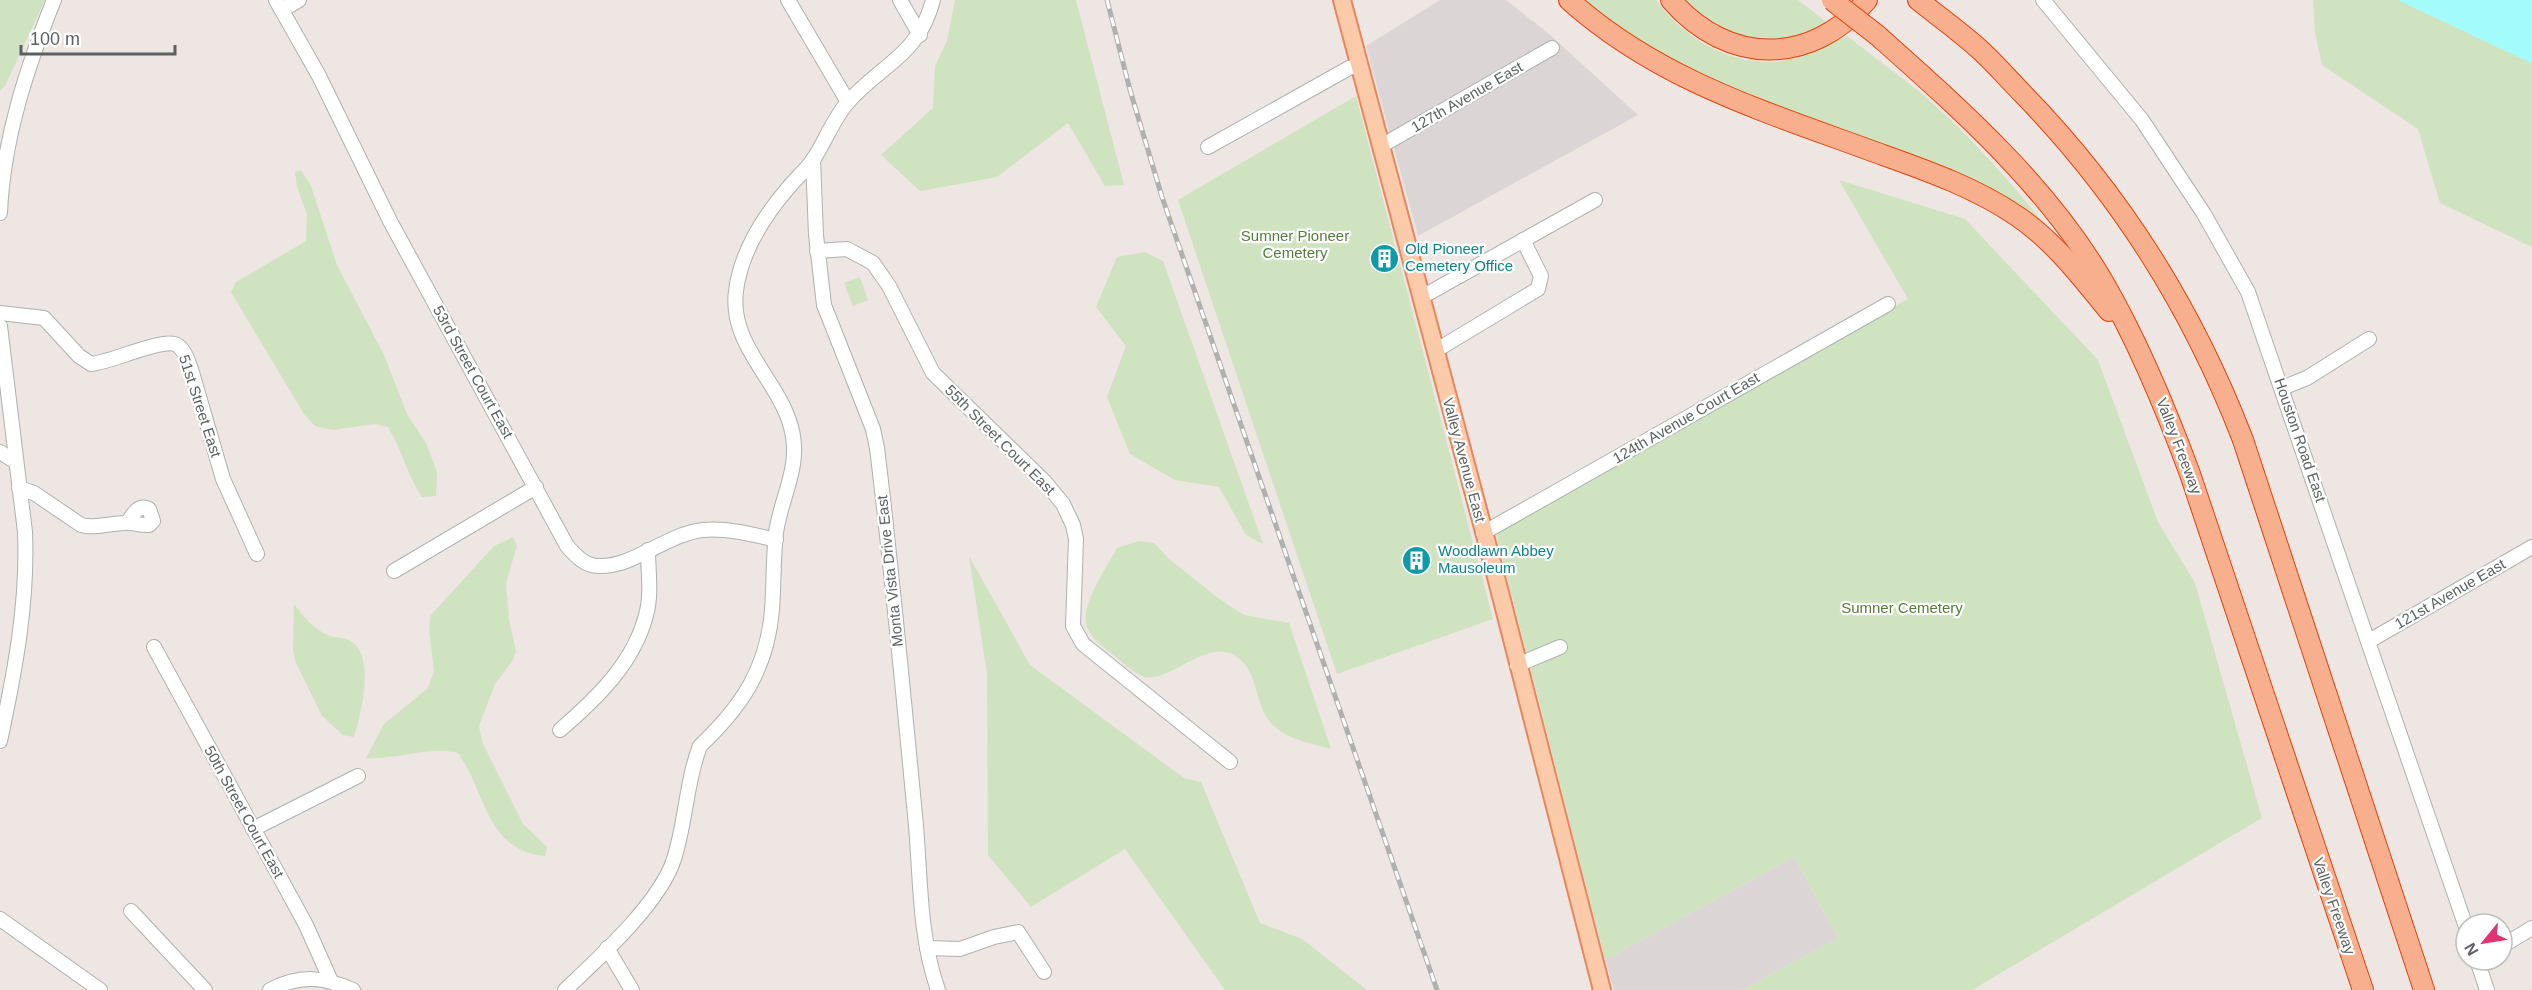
<svg xmlns="http://www.w3.org/2000/svg" width="2532" height="990" font-family="Arial,sans-serif">
	<rect width="100%" height="100%" fill="#ede6e2"/>
	<g fill="#dbd6d5">
		<path d="M1440 0H1506L1549 34 1638 115 1418 236 1366 46Z"/>
		<path d="M1794 857 1838 938 1742 990H1614L1605 960Z"/>
	</g>
	<g fill="#cfe3c0">
		<path d="M0 0H45L5 86 0 91Z"/>
		<path d="M955 0H1076L1124 185 1105 186 1068 123 997 177 920 191 881 155 933 108 935 66 947 41Z"/>
		<path d="M1581 0H1656C1689 44 1740 72 1796 58 1814 53 1830 44 1847 36 1871 55 1896 73 1920 92 1968 133 2010 181 2049 230L1723 88 1637 42Z"/>
		<path d="M1682 0H1798L1826 22C1778 54 1721 40 1682 0Z"/>
		<path d="M2313 0H2398L2532 63V247L2440 203 2418 129 2322 65 2315 32Z"/>
		<path d="M1356 96 1493 619 1337 674 1178 200Z"/>
		<path d="M301 170 311 186 337 265 384 355 407 414 426 443 437 472 436 496 422 497C407 475 402 450 388 427L374 424 333 430 315 426 304 414 231 292 236 282 306 241 307 214 297 187 295 172Z"/>
		<path d="M1839 180 1965 219 2098 360 2158 522 2195 583 2262 818 1972 990H1742L1838 938 1794 857 1605 960 1495 530 1724 397 1908 299Z"/>
		<path d="M1145 252 1163 261 1263 544 1246 535 1219 487 1175 480 1130 454 1107 397 1126 346 1096 307 1117 257Z"/>
		<path d="M860 277 868 300 853 306 844 283Z"/>
		<path d="M513 537 517 546 506 583 509 620 516 651 513 660 495 684 479 726 482 742 523 824 547 847 545 856C485 850 487 793 458 753 428 746 397 760 366 758L384 724 428 688 434 671 429 629 431 615 494 546Z"/>
		<path d="M1139 541 1154 543 1169 559 1218 598 1244 615 1289 623 1331 749C1313 744 1291 740 1276 728 1251 707 1262 671 1234 655 1206 639 1169 683 1145 677 1135 675 1117 657 1108 651 1100 645 1090 636 1087 627 1079 607 1107 567 1117 548Z"/>
		<path d="M969 556 1030 665 1184 778 1201 782 1260 923 1302 939 1367 990H1225L1125 849 1031 907 988 855 987 674Z"/>
		<path d="M294 604C303 616 313 629 328 635 335 638 344 637 350 641 376 654 361 716 354 737L343 735 322 716 296 663 293 650Z"/>
	</g>
	<path fill="#a4fbfb" d="M2398 0H2532V63L2514 55Z"/>
	<g fill="none" stroke-linecap="round" stroke-linejoin="round">
		<defs>
			<g id="minor">
				<path d="M276 0 319 76 390 221 567 546C575 555 585 566 598 566 633 568 666 534 703 530 729 528 751 534 776 540"/>
				<path d="M788 0 848 102"/>
				<path d="M900 0 920 35"/>
				<path d="M2043 0 2142 120 2204 214 2248 292 2466 927"/>
				<path d="M282 10 299 0"/>
				<path d="M1381 146 1552 48"/>
				<path d="M1208 147 1349 68 1360 65"/>
				<path d="M813 159 816 235 824 305 873 429 877 448C892 570 903 692 915 815 921 874 918 933 938 990"/>
				<path d="M0 213C3 140 27 67 54 0"/>
				<path d="M817 251 847 249 873 263 889 286 933 373 1045 482 1063 504 1073 525 1076 539 1073 626 1083 644 1230 762"/>
				<path d="M1419 291 1429 293 1595 200"/>
				<path d="M0 313 44 318 79 356 91 364C109 363 164 337 177 345 185 350 188 361 191 369L223 479 257 554"/>
				<path d="M0 326 25 532C28 603 15 671 0 741"/>
				<path d="M1435 351 1538 289 1541 276 1523 240"/>
				<path d="M2282 388 2307 378 2369 339"/>
				<path d="M0 452 16 462"/>
				<path d="M19 488 34 493 81 525C96 529 110 523 125 523 133 522 140 526 149 525L153 521 149 509C138 504 133 514 128 522"/>
				<path d="M1483 533 1888 304"/>
				<path d="M394 571 536 487"/>
				<path d="M2369 641 2532 547"/>
				<path d="M154 647 306 925 330 979"/>
				<path d="M1517 665 1560 647"/>
				<path d="M560 730C596 699 634 663 646 615 652 595 648 571 648 550"/>
				<path d="M253 829 358 776"/>
				<path d="M131 911 205 990"/>
				<path d="M0 919 100 990"/>
				<path d="M2502 946 2532 928"/>
				<path d="M607 948 632 990"/>
				<path d="M927 948 960 949 994 937 1018 932 1044 972"/>
				<path d="M2477 960 2487 990"/>
				<path d="M270 990C301 974 324 977 353 990"/>
				<path d="M565 990C599 958 660 903 674 859 686 822 686 782 700 746 742 706 767 669 772 610 774 584 773 558 776 533 781 496 802 466 791 427 778 379 729 345 736 291 741 251 763 217 789 187 796 178 806 170 813 160 825 142 833 119 848 102 882 64 919 55 933 0"/>
			</g>
			<path id="major" d="M1342 0 1495 573 1602 990"/>
			<g id="highway">
				<path d="M1569 0C1657 79 1763 111 1872 151 1922 169 1973 186 2017 216 2054 241 2081 277 2109 311"/>
				<path d="M1671 0C1727 65 1811 67 1867 0"/>
				<path d="M1918 0C1938 16 1959 31 1978 48 1994 62 2008 79 2023 94 2121 195 2192 308 2243 440L2424 990"/>
				<path d="M1877 35C1960 109 2047 185 2104 283 2138 342 2166 409 2190 474L2363 990"/>
			</g>
		</defs>
		<use href="#minor" stroke="#acb1b2" stroke-width="16"/>
		<use href="#major" stroke="#eb855d" stroke-width="20"/>
		<use href="#highway" stroke="#e5410a" stroke-width="22"/>
		<use href="#minor" stroke="#fff" stroke-width="14"/>
		<use href="#major" stroke="#fbcaa9" stroke-width="16"/>
		<use href="#highway" stroke="#f8af8e" stroke-width="20"/>
		<defs>
			<path id="rail" d="M1107 0 1130 90 1162 197 1437 990"/>
		</defs>
		<use href="#rail" stroke="#afb0b0" stroke-width="5"/>
		<use href="#rail" stroke="#fff" stroke-width="3" stroke-dasharray="9" stroke-linecap="butt"/>
		<defs>
			<path id="highway-bridge" d="M1832 0 1877 35"/>
		</defs>
		<use href="#highway-bridge" stroke="#e5410a" stroke-width="22" stroke-linecap="butt"/>
		<use href="#highway-bridge" stroke="#f8af8e" stroke-width="20"/>
	</g>
	<defs>
		<symbol id="building-disc" viewBox="-11 -11 22 22"><circle r="9.5" fill="#0f9aa8" stroke="#fff"/><path d="M-4-6H4V6H1V3H-1V6H-4ZM-2.5-4.3h1.7v1.8h-1.7ZM.8-4.3h1.7v1.8H.8ZM-2.5-1h1.7V.8h-1.7ZM.8-1h1.7V.8H.8Z" fill="#fff"/></symbol>
	</defs>
	<g fill-rule="evenodd">
		<use href="#building-disc" x="1368" y="242" width="33" height="33"/>
		<use href="#building-disc" x="1400" y="544" width="33" height="33"/>
	</g>
	<g text-anchor="middle" stroke-width="4.5" stroke-linejoin="round" paint-order="stroke">
		<g font-size="15" fill="#5b6162" stroke="#fff">
			<text transform="translate(1467 97) rotate(-30)" y="5">127th Avenue East</text>
			<text transform="translate(473 372) rotate(61)" y="5">53rd Street Court East</text>
			<text transform="translate(200 406) rotate(72)" y="5">51st Street East</text>
			<text transform="translate(1686 418) rotate(-30)" y="5">124th Avenue Court East</text>
			<text transform="translate(1000 440) rotate(45)" y="5">55th Street Court East</text>
			<text transform="translate(2300 440) rotate(71)" y="5">Houston Road East</text>
			<text transform="translate(2179 446) rotate(69)" y="5">Valley Freeway</text>
			<text transform="translate(1464 460) rotate(75)" y="5">Valley Avenue East</text>
			<text transform="translate(890 571) rotate(-96)" y="5">Monta Vista Drive East</text>
			<text transform="translate(2450 594) rotate(-30)" y="5">121st Avenue East</text>
			<text transform="translate(244 812) rotate(61)" y="5">50th Street Court East</text>
			<text transform="translate(2334 906) rotate(71)" y="5">Valley Freeway</text>
		</g>
		<g font-size="15" fill="#537d37" stroke="#fff">
			<text x="1295" y="241">Sumner Pioneer<tspan x="1295" dy="17">Cemetery</tspan></text>
			<text x="1902" y="613">Sumner Cemetery</text>
		</g>
		<g font-size="15" fill="#0d838f" stroke="#fff" text-anchor="start">
			<text x="1405" y="254">Old Pioneer<tspan x="1405" dy="17">Cemetery Office</tspan></text>
			<text x="1438" y="556">Woodlawn Abbey<tspan x="1438" dy="17">Mausoleum</tspan></text>
		</g>
	</g>
	<g transform="translate(2484 942) rotate(240)"><circle r="28" fill="#ffffff" stroke="#bdc0c0" stroke-width="1.5"/>
	<path d="M0-4.5L10 22L0 15L-10 22Z" fill="#e13472"/>
	<text y="-9" font-size="16" font-weight="bold" text-anchor="middle" fill="#5b6162">N</text>
	</g>
	<path d="M21 45v9h154v-9" fill="none" stroke="#5b6162" stroke-width="3"/>
	<text x="30" y="45" font-size="18" fill="#5b6162" stroke="#ffffff" stroke-width="4.5" paint-order="stroke">100 m</text>
</svg>
